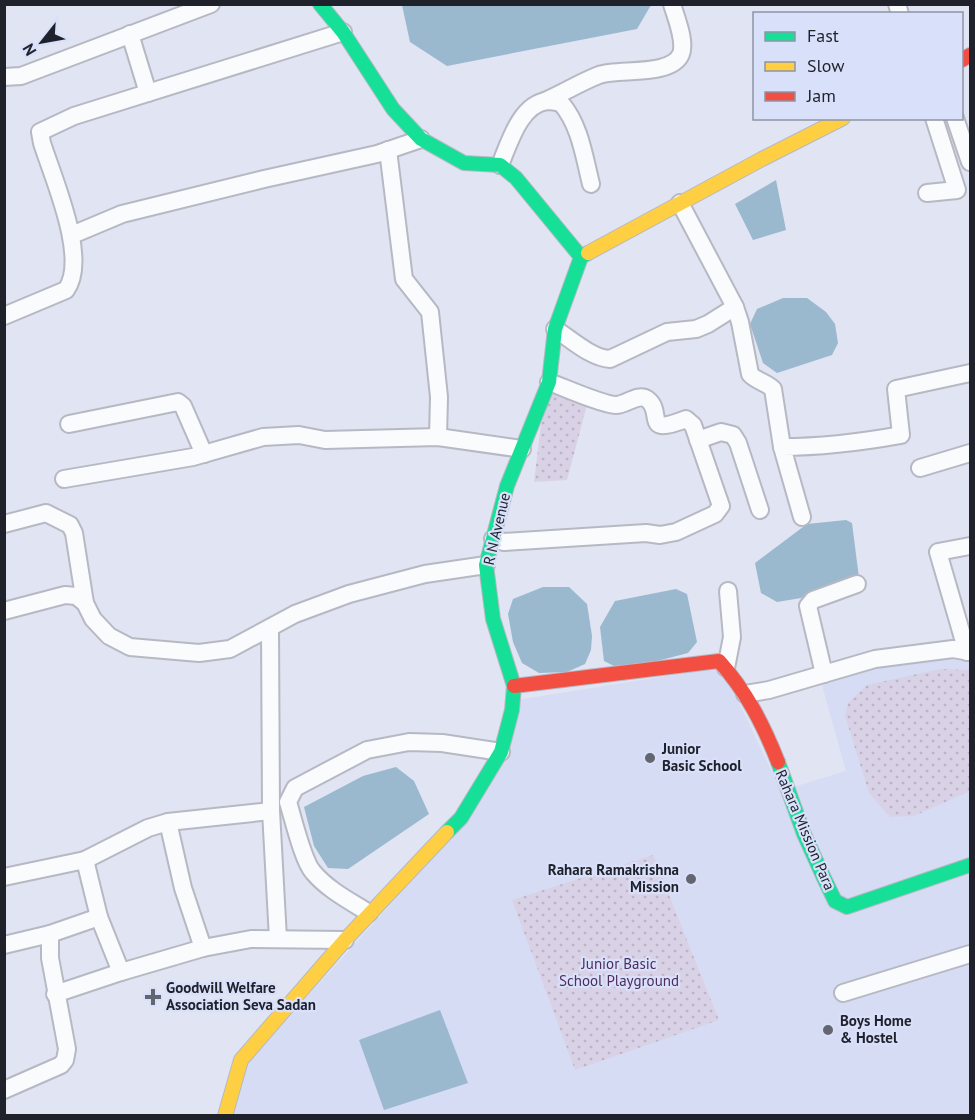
<svg xmlns="http://www.w3.org/2000/svg" width="975" height="1120" font-family="'PT Sans',sans-serif">
	<defs>
		<pattern id="grass-dots" width="8" height="8" patternUnits="userSpaceOnUse" patternTransform="scale(1.5)"><rect width="8" height="8" fill="#d9d2e6"/><path d="M2 2h.1M6 6h.1" fill="none" stroke="#bab4c5" stroke-width="1.8" stroke-linecap="round"/></pattern>
	</defs>
	<rect width="100%" height="100%" fill="#e1e4f2"/>
	<path fill="#d6dcf4" d="M952 659 970 662V1115L227 1116 238 1073 459 829 511 701 722 667 781 791 846 771 822 685 877 666Z"/>
	<g fill="url(#grass-dots)">
		<path d="M551 394 587 405 567 480 534 482 541 424Z"/>
		<path d="M940 669 970 670V791L914 816 890 817 869 793 845 716 848 703 867 685Z"/>
		<path d="M653 855 719 1020 575 1070 512 900Z"/>
	</g>
	<g fill="#9ab8ce">
		<path d="M402 5V4L651 5 637 29 447 66 410 42Z"/>
		<path d="M776 180 786 230 753 240 735 204Z"/>
		<path d="M783 298H807L826 312 835 324 838 343 832 355 777 373 763 363 750 324 757 309Z"/>
		<path d="M846 520 852 523 859 578 801 598 777 602 761 593 755 563 807 524Z"/>
		<path d="M543 587H569L587 604 592 636 591 650 585 664 567 672 539 673 522 663 513 642 508 614 513 599Z"/>
		<path d="M676 589 687 594 697 642 688 653 622 670 604 661 600 627 615 601Z"/>
		<path d="M396 767 414 781 429 814 348 869 328 868 314 846 304 807 363 776Z"/>
		<path d="M440 1010 468 1083 384 1110 359 1040Z"/>
	</g>
	<g fill="none" stroke-linecap="round" stroke-linejoin="round">
		<defs>
			<g id="street">
				<path d="M897 4 900 14"/>
				<path d="M130 34 148 93"/>
				<path d="M4 77 21 76 211 4"/>
				<path d="M545 101C563 93 581 82 599 75 619 68 671 77 681 54 686 41 676 18 672 4"/>
				<path d="M955 118 970 162"/>
				<path d="M388 150 404 279 430 312 439 397 438 437"/>
				<path d="M500 165C509 144 520 104 547 101 551 101 557 102 561 103 580 125 584 156 591 184"/>
				<path d="M927 193 957 190 934 118"/>
				<path d="M680 203 735 307 740 322 750 374C756 381 766 382 773 389L782 447"/>
				<path d="M72 235 122 214 264 179 377 154 421 139"/>
				<path d="M4 316 66 290C89 259 53 178 42 143L40 132 74 116 343 32"/>
				<path d="M555 329C571 339 591 358 610 359L667 332 696 329 708 324 735 307"/>
				<path d="M69 424 178 402 183 406 204 454"/>
				<path d="M698 440 721 432 733 435 738 443 760 510"/>
				<path d="M920 468 970 453"/>
				<path d="M64 479 193 457 263 437 299 435 325 440 438 437 522 449"/>
				<path d="M802 517 782 447C822 447 862 442 901 435L896 389 970 373"/>
				<path d="M4 524 46 513 70 525 74 533 85 603"/>
				<path d="M493 539 504 542 646 533 660 535 676 532 715 514 721 506 693 425 686 419C641 437 665 412 647 399 638 393 626 405 616 405 603 405 563 387 549 382"/>
				<path d="M4 611 65 595 76 596 85 603 93 619 109 636 130 647 199 653 230 649 295 614 349 594 425 574 486 565"/>
				<path d="M270 628 271 811 278 939"/>
				<path d="M967 652 938 552 970 546"/>
				<path d="M726 668 732 637 728 591"/>
				<path d="M824 674 808 606 813 600 857 584"/>
				<path d="M745 694 769 690 875 659 953 649 970 652"/>
				<path d="M168 822 183 888 203 948"/>
				<path d="M85 860 148 828 168 822 271 811"/>
				<path d="M4 877 85 860 99 917 50 934 4 945"/>
				<path d="M369 913C350 901 328 890 313 872 303 861 293 818 288 802L295 788 367 750 409 742 442 743 501 752"/>
				<path d="M99 917 121 972 203 948 251 939 345 940"/>
				<path d="M843 993 970 954"/>
				<path d="M55 994 121 972"/>
				<path d="M4 1090 61 1065 65 1060 67 1049 50 958V934"/>
			</g>
			<g id="fast">
				<path d="M320 4 343 32 393 109 421 139 464 163 500 165 516 178 581 257"/>
				<path d="M778 762 804 834 823 876 835 901 847 907 970 865"/>
				<path d="M447 832 461 818 501 752 512 710 514 686 493 619 486 565 507 486 549 382 555 329 581 257 588 253"/>
			</g>
			<g id="slow">
				<path d="M588 253 762 159 843 118"/>
				<path d="M225 1116 241 1060 345 940 447 832"/>
			</g>
			<g id="jam">
				<path d="M962 60 970 55"/>
				<path d="M514 686 719 661C746 691 763 724 778 762"/>
			</g>
		</defs>
		<use href="#street" stroke="#b6b9c3" stroke-width="20"/>
		<use href="#fast" stroke="#b6b9c3" stroke-width="16"/>
		<use href="#slow" stroke="#b6b9c3" stroke-width="16"/>
		<use href="#jam" stroke="#b6b9c3" stroke-width="16"/>
		<use href="#street" stroke="#fafbfd" stroke-width="16"/>
		<use href="#fast" stroke="#16e098" stroke-width="14"/>
		<use href="#slow" stroke="#ffcf43" stroke-width="14"/>
		<use href="#jam" stroke="#f24e42" stroke-width="14"/>
	</g>
	<g fill="#636571" stroke="#d9e0fa" stroke-width="2">
		<circle cx="650" cy="758" r="6"/>
		<circle cx="691" cy="879" r="6"/>
		<path d="M150 988h6v6h6v6h-6v6h-6v-6h-6v-6h6z"/>
		<circle cx="828" cy="1030" r="6"/>
	</g>
	<g text-anchor="middle" stroke-width="4.5" stroke-linejoin="round" paint-order="stroke">
		<g font-size="15" fill="#1f212b" stroke="#d9e0fa">
			<text transform="translate(497 529) rotate(-77)" y="5">R N Avenue</text>
			<text transform="translate(805 830) rotate(67)" y="5">Rahara Mission Para</text>
		</g>
		<g font-size="15" font-weight="bold" fill="#1f212b" stroke="#d9e0fa" text-anchor="start">
			<text x="662" y="754">Junior<tspan x="662" dy="17">Basic School</tspan></text>
			<text x="679" y="875" text-anchor="end">Rahara Ramakrishna<tspan x="679" dy="17">Mission</tspan></text>
			<text x="166" y="993">Goodwill Welfare<tspan x="166" dy="17">Association Seva Sadan</tspan></text>
			<text x="840" y="1026">Boys Home<tspan x="840" dy="17">&amp; Hostel</tspan></text>
		</g>
		<g font-size="15" fill="#4d2c5d" stroke="#d9e0fa">
			<text x="619" y="969">Junior Basic<tspan x="619" dy="17">School Playground</tspan></text>
		</g>
	</g>
	<rect width="975" height="1120" fill="none" stroke="#1f212b" stroke-width="12"/>
	<rect x="753" y="12" width="210" height="108" fill="#d9e0fa" stroke="#8f94a7" stroke-width="1.5"/>
	<rect x="765" y="32" width="30" height="9" fill="#16e098" stroke="#8f94a7" stroke-width="1.5"/>
	<text x="807" y="42" font-size="18" fill="#1f212b">Fast</text>
	<rect x="765" y="62" width="30" height="9" fill="#ffcf43" stroke="#8f94a7" stroke-width="1.5"/>
	<text x="807" y="72" font-size="18" fill="#1f212b">Slow</text>
	<rect x="765" y="92" width="30" height="9" fill="#f24e42" stroke="#8f94a7" stroke-width="1.5"/>
	<text x="807" y="102" font-size="18" fill="#1f212b">Jam</text>
	<g transform="translate(42 42) rotate(239)" stroke="#d9e0fa" stroke-width="4.5" paint-order="stroke">
	<path d="M0-4.5L10 22L0 15L-10 22Z" fill="#1f212b"/>
	<text y="-9" font-size="16" font-weight="bold" text-anchor="middle" fill="#1f212b">N</text>
	</g>
</svg>
